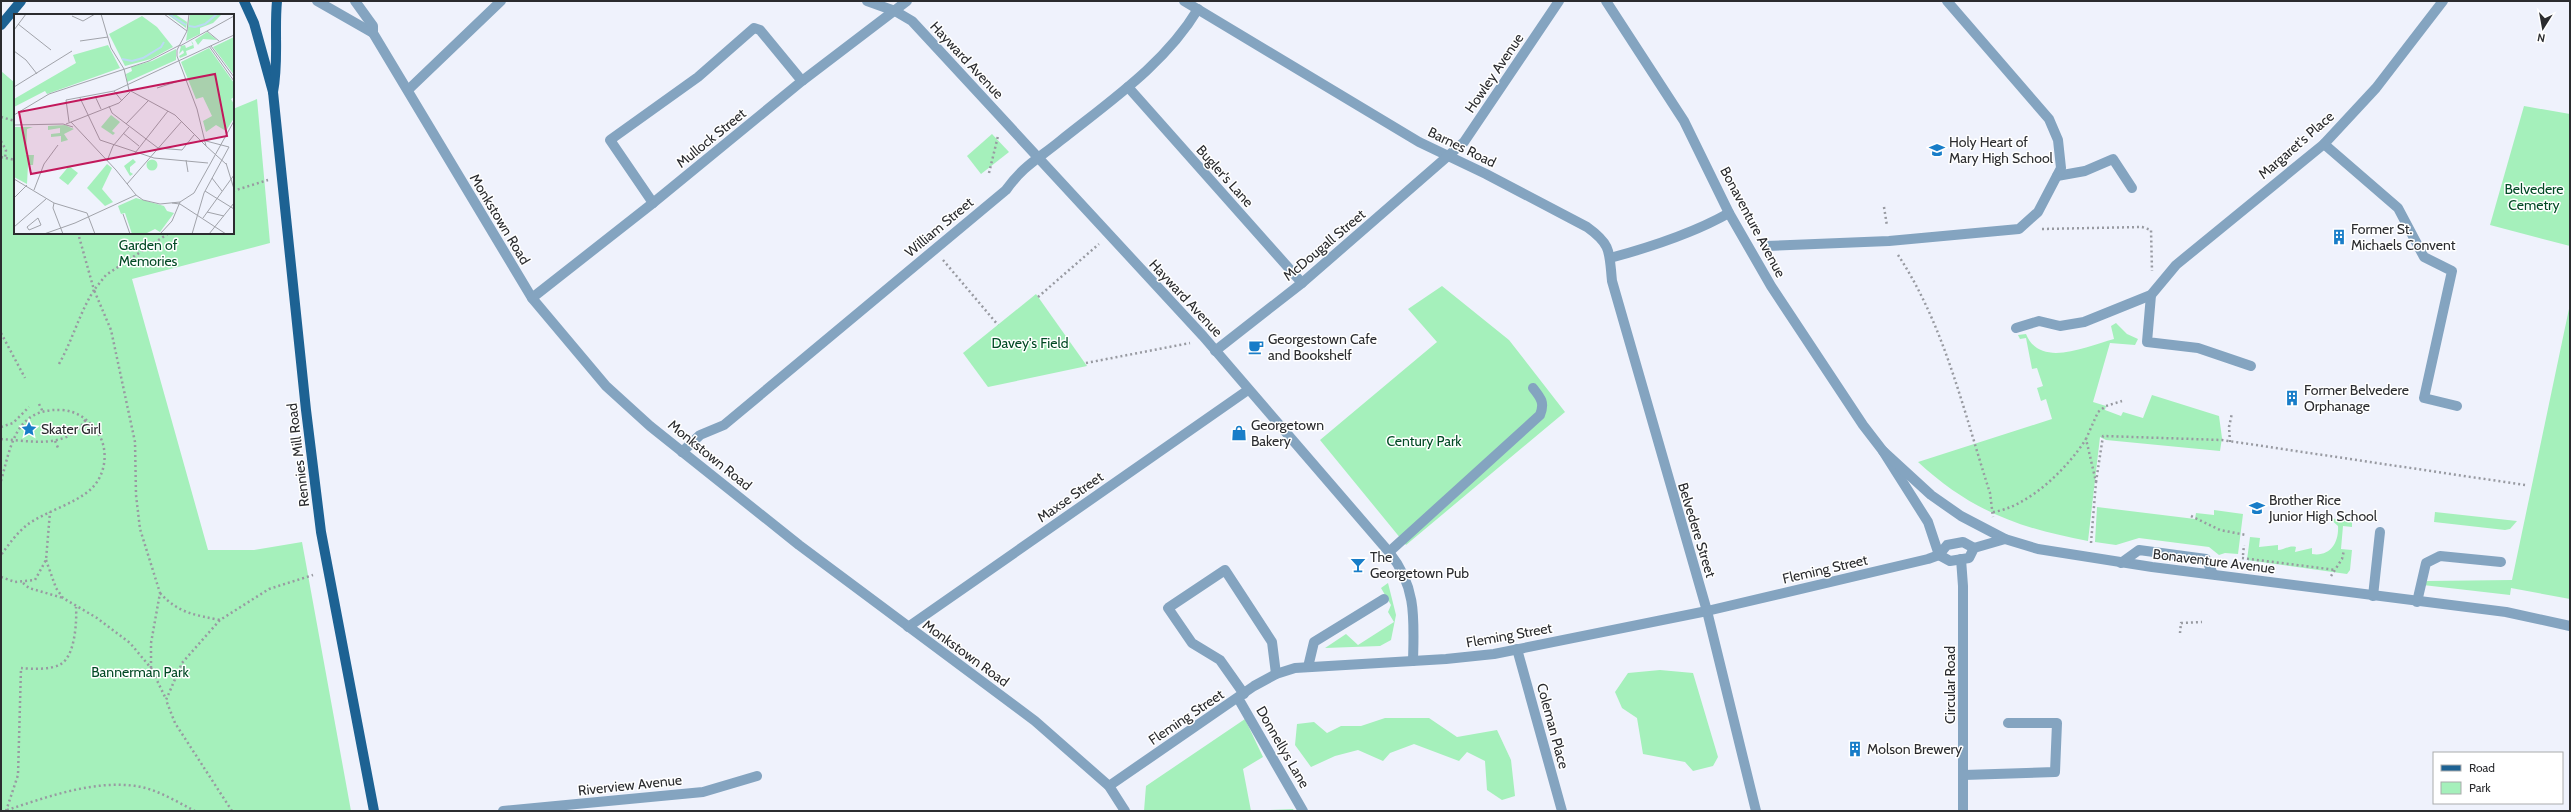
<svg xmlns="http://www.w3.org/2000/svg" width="2571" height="812" font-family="Cabin,sans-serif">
	<rect width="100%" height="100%" fill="#eff2fc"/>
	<g fill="#a5f0bb">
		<path d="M1 71 15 83V233H233V109L257 99 270 243 132 279 208 550H254L302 542 351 811H1Z"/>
		<path d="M2524 106 2570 114V246L2490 225Z"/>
		<path d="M992 134 1009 152 981 174 967 156Z"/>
		<path d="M1442 286 1509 340 1565 412 1406 545 1320 440 1437 342 1408 309Z"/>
		<path d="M1036 294 1087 366 988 387 963 353Z"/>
		<path d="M2570 304V599L2511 588 2510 595 2423 585 2427 581 2512 580Z"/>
		<path d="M2116 323 2127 334 2138 339 2135 345 2110 343 2093 402 2106 406 2105 410 2121 416 2123 412 2143 418 2152 395 2219 416 2222 438 2220 451 2106 440 2100 437 2088 541C2019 528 1971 511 1918 462L2052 419 2046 399 2041 401 2037 388 2043 386 2037 368 2032 369 2026 338 2020 339 2018 335 2026 334C2040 369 2087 346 2114 339L2111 326Z"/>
		<path d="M2097 507 2195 519 2196 513 2214 515V510L2243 514 2238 554 2225 553 2219 555 2209 547 2139 538 2116 545 2095 542Z"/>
		<path d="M2435 512 2517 521 2510 529 2505 530 2434 522Z"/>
		<path d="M2329 518 2352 521V527L2343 526 2341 549 2352 550 2350 570 2347 574 2247 560 2250 537 2260 538 2259 547 2278 545V550C2284 550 2289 545 2296 547L2295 552 2312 548V554C2330 557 2339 543 2338 526Z"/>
		<path d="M1388 583 1396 615 1391 640 1380 646 1325 648 1346 634 1358 645 1394 622 1388 612 1391 605 1381 588Z"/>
		<path d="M1660 670 1693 673 1718 757 1713 766 1693 771 1685 762 1643 754 1637 718 1622 708 1615 692 1628 673Z"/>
		<path d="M1385 718H1429L1457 737 1497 730 1511 760 1515 796 1502 800 1487 790 1485 761 1467 752 1459 761 1414 744 1390 753 1383 761 1358 750 1335 756 1311 767 1295 745 1297 724 1314 722 1327 733 1341 726H1361Z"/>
		<path d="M1245 719 1263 757 1243 769 1251 811 1293 809 1294 811H1144L1146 786Z"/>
	</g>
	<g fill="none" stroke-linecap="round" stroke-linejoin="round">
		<g stroke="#989aa1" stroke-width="2.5" stroke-dasharray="2 3" stroke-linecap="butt">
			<path d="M1 117 15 121"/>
			<path d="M1 141 6 150 5 158"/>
			<path d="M1 157 15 160"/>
			<path d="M989 173 998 136"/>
			<path d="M233 191 268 180"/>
			<path d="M1884 207 1887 226"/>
			<path d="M2042 229 2142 227 2151 230 2152 271"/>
			<path d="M1898 255C1945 326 1964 413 1990 493L1993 517"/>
			<path d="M943 260 998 325"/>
			<path d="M1038 297 1099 244"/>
			<path d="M1 333 25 378"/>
			<path d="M1086 363 1190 343"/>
			<path d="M59 364C73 339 79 314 94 290L78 233"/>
			<path d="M39 404 43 412"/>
			<path d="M1 427 13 423 29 407"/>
			<path d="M1 439C31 441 68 450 86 419"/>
			<path d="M55 441 59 450"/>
			<path d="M2230 442 2229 427 2232 413"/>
			<path d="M1 481C11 446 15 408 61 410 78 411 89 420 98 433 109 450 106 475 91 489 75 504 46 511 27 525 17 533 9 544 1 555"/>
			<path d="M2096 482 2103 436 2222 440 2525 485"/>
			<path d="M1993 512C2028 507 2067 469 2086 439"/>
			<path d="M2191 516 2220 530 2246 535"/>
			<path d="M2091 543 2096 482 2086 439 2098 412 2106 406 2122 401"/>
			<path d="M2243 555 2244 545"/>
			<path d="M2242 558 2336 570"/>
			<path d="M46 560 56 588 63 598 97 618 130 643 151 668 166 699"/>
			<path d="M2331 576 2342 559 2344 550"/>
			<path d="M1 577 15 582 35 580 46 560 50 512"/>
			<path d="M23 583 29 588 63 598"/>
			<path d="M160 593C178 613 195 615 220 620"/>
			<path d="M2180 633 2181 623 2202 622"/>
			<path d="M151 668V643L160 593 140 529 136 495 135 442 111 330 94 290 106 275 169 233"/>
			<path d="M7 810C47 797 93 780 136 786 157 789 177 802 195 811"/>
			<path d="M6 811 18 775 21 668C32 669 51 670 61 664 75 656 77 621 76 607"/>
			<path d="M232 811 175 723 166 700 182 663 220 620 269 589 313 575"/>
		</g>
		<g stroke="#84a4c0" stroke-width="10">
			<path d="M317 1 373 33"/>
			<path d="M355 1 373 26V33L532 298 606 386 650 426 799 545 1035 721 1109 786 1125 811"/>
			<path d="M867 1 895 11 912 21 1203 336 1389 552C1417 587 1414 619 1413 661"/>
			<path d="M1184 1 1419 142 1486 174 1587 227C1612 245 1609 252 1612 281L1707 611 1756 811"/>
			<path d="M1606 1 1684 121 1729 213 1771 286 1863 425 1883 451 1928 522 1939 555"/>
			<path d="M1128 87 1302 283"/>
			<path d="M408 90 501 1"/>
			<path d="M2324 144 2398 208 2424 257 2452 271 2424 398 2457 406"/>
			<path d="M2057 176 2085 171 2113 159 2132 188"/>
			<path d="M653 203 610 140 698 77 754 28 760 30 802 81"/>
			<path d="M1766 246 1889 241 2019 229 2038 212 2061 168 2058 140 2049 119 1947 1"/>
			<path d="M1610 258C1651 247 1692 234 1729 213"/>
			<path d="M2151 295 2147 342 2198 348 2251 366"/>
			<path d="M532 298 653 203 802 81 907 1"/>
			<path d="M2016 328 2039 321 2060 326 2084 322 2151 295 2176 265 2324 144 2376 88 2443 1"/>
			<path d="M1215 351 1302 283 1464 142 1559 1"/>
			<path d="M1883 451 1931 495 1961 516 2005 539 2038 549 2152 567 2506 612 2570 626"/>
			<path d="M682 452 700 435 724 425 1006 190C1023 166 1038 159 1060 141 1110 101 1165 64 1198 9"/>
			<path d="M1389 552 1540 415C1545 403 1541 398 1533 388"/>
			<path d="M1939 555 1950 561 1969 558 1974 548 2005 539"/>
			<path d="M1961 559 1963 586V811"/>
			<path d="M2121 563 2139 550 2206 559 2213 574"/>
			<path d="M2373 596 2380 532"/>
			<path d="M2417 602 2426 563 2440 556 2501 562"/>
			<path d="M908 627 1248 390"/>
			<path d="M1517 649 1562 811"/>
			<path d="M1308 667 1314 642 1384 599"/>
			<path d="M1244 694 1220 660 1192 643 1168 608 1225 570 1272 642 1276 674"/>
			<path d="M1238 698 1303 811"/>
			<path d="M1964 775 2055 772 2057 723H2008"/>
			<path d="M1109 786 1254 686 1276 674 1295 668 1446 659 1494 654 1707 611 1928 559 1939 555 1947 545 1963 542 1974 548"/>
			<path d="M503 811 703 792 757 776"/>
		</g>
		<g stroke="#1d6293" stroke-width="10">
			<path d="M244 1 254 23 273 92 306 410 321 532 374 811"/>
			<path d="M1 25 21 1"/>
			<path d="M273 92C279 62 274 32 277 1"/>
		</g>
	</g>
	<defs>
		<symbol id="school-bare" viewBox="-9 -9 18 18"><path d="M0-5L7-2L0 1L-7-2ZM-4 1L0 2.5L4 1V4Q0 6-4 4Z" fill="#187dc8" stroke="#fff" stroke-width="2.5" paint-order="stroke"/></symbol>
		<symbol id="building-bare" viewBox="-9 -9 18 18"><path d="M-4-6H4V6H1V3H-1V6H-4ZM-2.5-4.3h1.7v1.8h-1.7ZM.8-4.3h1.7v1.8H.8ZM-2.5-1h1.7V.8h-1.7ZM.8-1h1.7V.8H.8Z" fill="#187dc8" stroke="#fff" stroke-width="2.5" paint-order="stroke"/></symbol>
		<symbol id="cafe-bare" viewBox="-9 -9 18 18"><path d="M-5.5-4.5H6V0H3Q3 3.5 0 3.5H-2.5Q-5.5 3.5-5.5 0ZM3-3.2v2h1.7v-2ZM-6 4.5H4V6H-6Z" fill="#187dc8" stroke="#fff" stroke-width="2.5" paint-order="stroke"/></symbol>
		<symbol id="sight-bare" viewBox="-9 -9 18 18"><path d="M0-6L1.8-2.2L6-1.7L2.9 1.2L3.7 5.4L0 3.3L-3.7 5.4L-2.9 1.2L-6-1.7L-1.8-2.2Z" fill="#187dc8" stroke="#fff" stroke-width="2.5" paint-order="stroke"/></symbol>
		<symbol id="shop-bare" viewBox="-9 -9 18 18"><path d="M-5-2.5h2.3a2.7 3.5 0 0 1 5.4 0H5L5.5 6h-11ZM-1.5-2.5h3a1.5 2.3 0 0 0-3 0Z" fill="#187dc8" stroke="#fff" stroke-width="2.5" paint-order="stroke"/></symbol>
		<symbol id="bar-bare" viewBox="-9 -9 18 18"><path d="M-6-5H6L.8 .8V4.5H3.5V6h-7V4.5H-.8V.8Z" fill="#187dc8" stroke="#fff" stroke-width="2.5" paint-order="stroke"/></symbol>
	</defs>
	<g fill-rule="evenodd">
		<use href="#school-bare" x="1926" y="139" width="22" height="22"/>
		<use href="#building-bare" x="2328" y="226" width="22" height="22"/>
		<use href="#cafe-bare" x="1245" y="336" width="22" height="22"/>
		<use href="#building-bare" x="2281" y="387" width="22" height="22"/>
		<use href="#sight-bare" x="18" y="418" width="22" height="22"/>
		<use href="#shop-bare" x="1228" y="422" width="22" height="22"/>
		<use href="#school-bare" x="2246" y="497" width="22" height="22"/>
		<use href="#bar-bare" x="1347" y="554" width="22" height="22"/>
		<use href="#building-bare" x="1844" y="738" width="22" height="22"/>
	</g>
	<g text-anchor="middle" stroke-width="3" stroke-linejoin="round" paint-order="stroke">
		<g font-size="14" fill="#2b2c2f" stroke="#fff">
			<text transform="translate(967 60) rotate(47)" y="5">Hayward Avenue</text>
			<text transform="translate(1494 73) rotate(-56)" y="5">Howley Avenue</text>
			<text transform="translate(711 138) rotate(-39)" y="5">Mullock Street</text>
			<text transform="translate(2296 145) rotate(-41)" y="5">Margaret's Place</text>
			<text transform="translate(1462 147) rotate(26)" y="5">Barnes Road</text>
			<text transform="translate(1225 176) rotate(48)" y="5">Bugler's Lane</text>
			<text transform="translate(500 219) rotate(59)" y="5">Monkstown Road</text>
			<text transform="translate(1753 222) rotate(62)" y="5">Bonaventure Avenue</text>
			<text transform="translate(939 227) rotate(-40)" y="5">William Street</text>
			<text transform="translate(1324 245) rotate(-40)" y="5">McDougall Street</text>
			<text transform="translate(1186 298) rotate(47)" y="5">Hayward Avenue</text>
			<text transform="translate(298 455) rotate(-97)" y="5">Rennies Mill Road</text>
			<text transform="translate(710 455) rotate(39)" y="5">Monkstown Road</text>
			<text transform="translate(1070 497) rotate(-35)" y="5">Maxse Street</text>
			<text transform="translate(1697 530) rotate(73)" y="5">Belvedere Street</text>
			<text transform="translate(2214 561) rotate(7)" y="5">Bonaventure Avenue</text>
			<text transform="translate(1825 569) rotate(-13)" y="5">Fleming Street</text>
			<text transform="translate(1509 635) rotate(-10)" y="5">Fleming Street</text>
			<text transform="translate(966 653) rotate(36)" y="5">Monkstown Road</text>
			<text transform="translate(1950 685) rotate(-90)" y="5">Circular Road</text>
			<text transform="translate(1186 717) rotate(-34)" y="5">Fleming Street</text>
			<text transform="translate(1553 726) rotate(75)" y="5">Coleman Place</text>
			<text transform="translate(1283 747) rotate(60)" y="5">Donnellys Lane</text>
			<text transform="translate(630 785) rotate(-6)" y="5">Riverview Avenue</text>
		</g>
		<g font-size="14" fill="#2b2c2f" stroke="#fff" text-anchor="start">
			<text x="1949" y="147">Holy Heart of<tspan x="1949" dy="16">Mary High School</tspan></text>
			<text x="2351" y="234">Former St.<tspan x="2351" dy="16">Michaels Convent</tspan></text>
			<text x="1268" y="344">Georgestown Cafe<tspan x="1268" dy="16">and Bookshelf</tspan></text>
			<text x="2304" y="395">Former Belvedere<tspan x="2304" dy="16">Orphanage</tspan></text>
			<text x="1251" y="430">Georgetown<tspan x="1251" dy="16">Bakery</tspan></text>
			<text x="41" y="434">Skater Girl</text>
			<text x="2269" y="505">Brother Rice<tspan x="2269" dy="16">Junior High School</tspan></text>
			<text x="1370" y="562">The<tspan x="1370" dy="16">Georgetown Pub</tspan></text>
			<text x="1867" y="754">Molson Brewery</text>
		</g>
		<g font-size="14" fill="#024a25" stroke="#fff">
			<text x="2534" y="194">Belvedere<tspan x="2534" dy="16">Cemetry</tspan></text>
			<text x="148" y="250">Garden of<tspan x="148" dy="16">Memories</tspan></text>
			<text x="1030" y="348">Davey's Field</text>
			<text x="1424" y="446">Century Park</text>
			<text x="140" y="677">Bannerman Park</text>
		</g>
	</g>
	<g transform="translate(14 14)">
		<rect width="220" height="220" fill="#eff2fc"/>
		<path d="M153 0H161L173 8 172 14ZM176 0H208L199 9 186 14V20L172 27ZM128 2 143 13 159 33 137 45 111 52 95 20ZM193 18 203 26 189 25 184 31 181 26ZM220 23V61L199 33ZM177 27 179 29 180 34 172 37 173 41 166 44 165 42 170 39 169 36 165 40 167 32 171 31 172 34 179 31ZM94 31 106 54 33 80 31 77 0 93V85L62 49 59 41ZM195 34 220 69V83L217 85 220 90V104L212 117 202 111 192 118 189 107 198 102 189 83 182 85 167 48ZM162 35V46L113 68 112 60 118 57 117 53 138 47ZM97 101 106 108 98 117 101 119 99 121 87 113ZM51 111 60 115 50 120 54 126 47 128V122L37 123V120L46 119V114L34 116V112ZM0 113H19L13 115 12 141H20L19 151H14L13 170 0 163ZM119 145 122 148 116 153V158L119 160 116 162 110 152ZM132.5 151a5.5 5.5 0 1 1 11 0a5.5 5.5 0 1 1-11 0ZM93 150 98 154 88 175 99 188 91 192 73 174ZM55 152 64 159 54 171 45 164ZM122 184 150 192 153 197 160 199 146 218 141 215 131 220H118L111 199 107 200 104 192Z" fill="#a5f0bb"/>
		<path fill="none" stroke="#badaf3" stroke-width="2" d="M155 0 172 11M175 12 181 13 191 10 203 0M108 45 118 47 129 44 147 33 150 28"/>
		<path fill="none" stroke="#a1a3aa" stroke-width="1" d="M87 0 97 34 110 55 115 76 161 101 192 132M150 0 173 17M175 0 173 17 163 36V42L183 95 192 132 212 150M58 2 69 7 81 0M4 10 37 36M0 16 12 0M193 17 205 27M66 27 94 23M166 32 220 2M195 32 220 67M197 32 220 63M0 37 12 46 23 60M0 73 58 37M143 74 171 65M100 77 108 87M81 82 87 95M66 84 86 126M95 92 98 99 144 134 168 136 180 121M0 101 35 80 135 47 166 31M55 108 52 86 100 77 220 21M57 108 102 156 122 181 129 186 146 190 166 188M52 110 105 89 116 78M112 110 134 87M0 111 49 110 59 113M109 119 125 132M86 126 140 144 194 149M192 127 215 133M121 139 154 97M172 146 174 158M93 147 99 132 115 113M212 149 220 175M198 164 208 177M0 165 40 189 73 199 81 220M113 170 168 107M20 176 30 150 44 131M191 177 220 195M0 184 13 171M40 189 39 194 49 220M158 189 166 190 212 220M193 198 210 202M109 200 116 220M24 204 27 211 15 216 13 213ZM189 204 220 161M0 213 32 185M30 220 61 209 122 181M146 220 158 207 166 188 180 179 220 107M178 220 190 179 215 133M195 220 220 189"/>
		<path fill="#c2185b" fill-opacity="0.15" stroke="#c2185b" stroke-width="2" d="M201 60 213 122 17 160 5 98Z"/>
		<rect width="220" height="220" fill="none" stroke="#2b2c2f" stroke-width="2"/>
	</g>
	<rect width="2571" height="812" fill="none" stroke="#2b2c2f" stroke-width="4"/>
	<rect x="2433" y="752" width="130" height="52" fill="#ffffff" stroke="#aaabac"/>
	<rect x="2441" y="765" width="20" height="6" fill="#1d6293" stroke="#aaabac"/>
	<text x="2469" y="772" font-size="12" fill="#2b2c2f">Road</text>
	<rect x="2441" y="782" width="20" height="12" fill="#a5f0bb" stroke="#aaabac"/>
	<text x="2469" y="792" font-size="12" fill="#2b2c2f">Park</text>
	<g transform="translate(2543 28) rotate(191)" stroke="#ffffff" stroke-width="3" paint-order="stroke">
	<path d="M0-3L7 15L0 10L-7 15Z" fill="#2b2c2f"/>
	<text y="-6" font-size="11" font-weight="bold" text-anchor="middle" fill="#2b2c2f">N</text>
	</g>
</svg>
